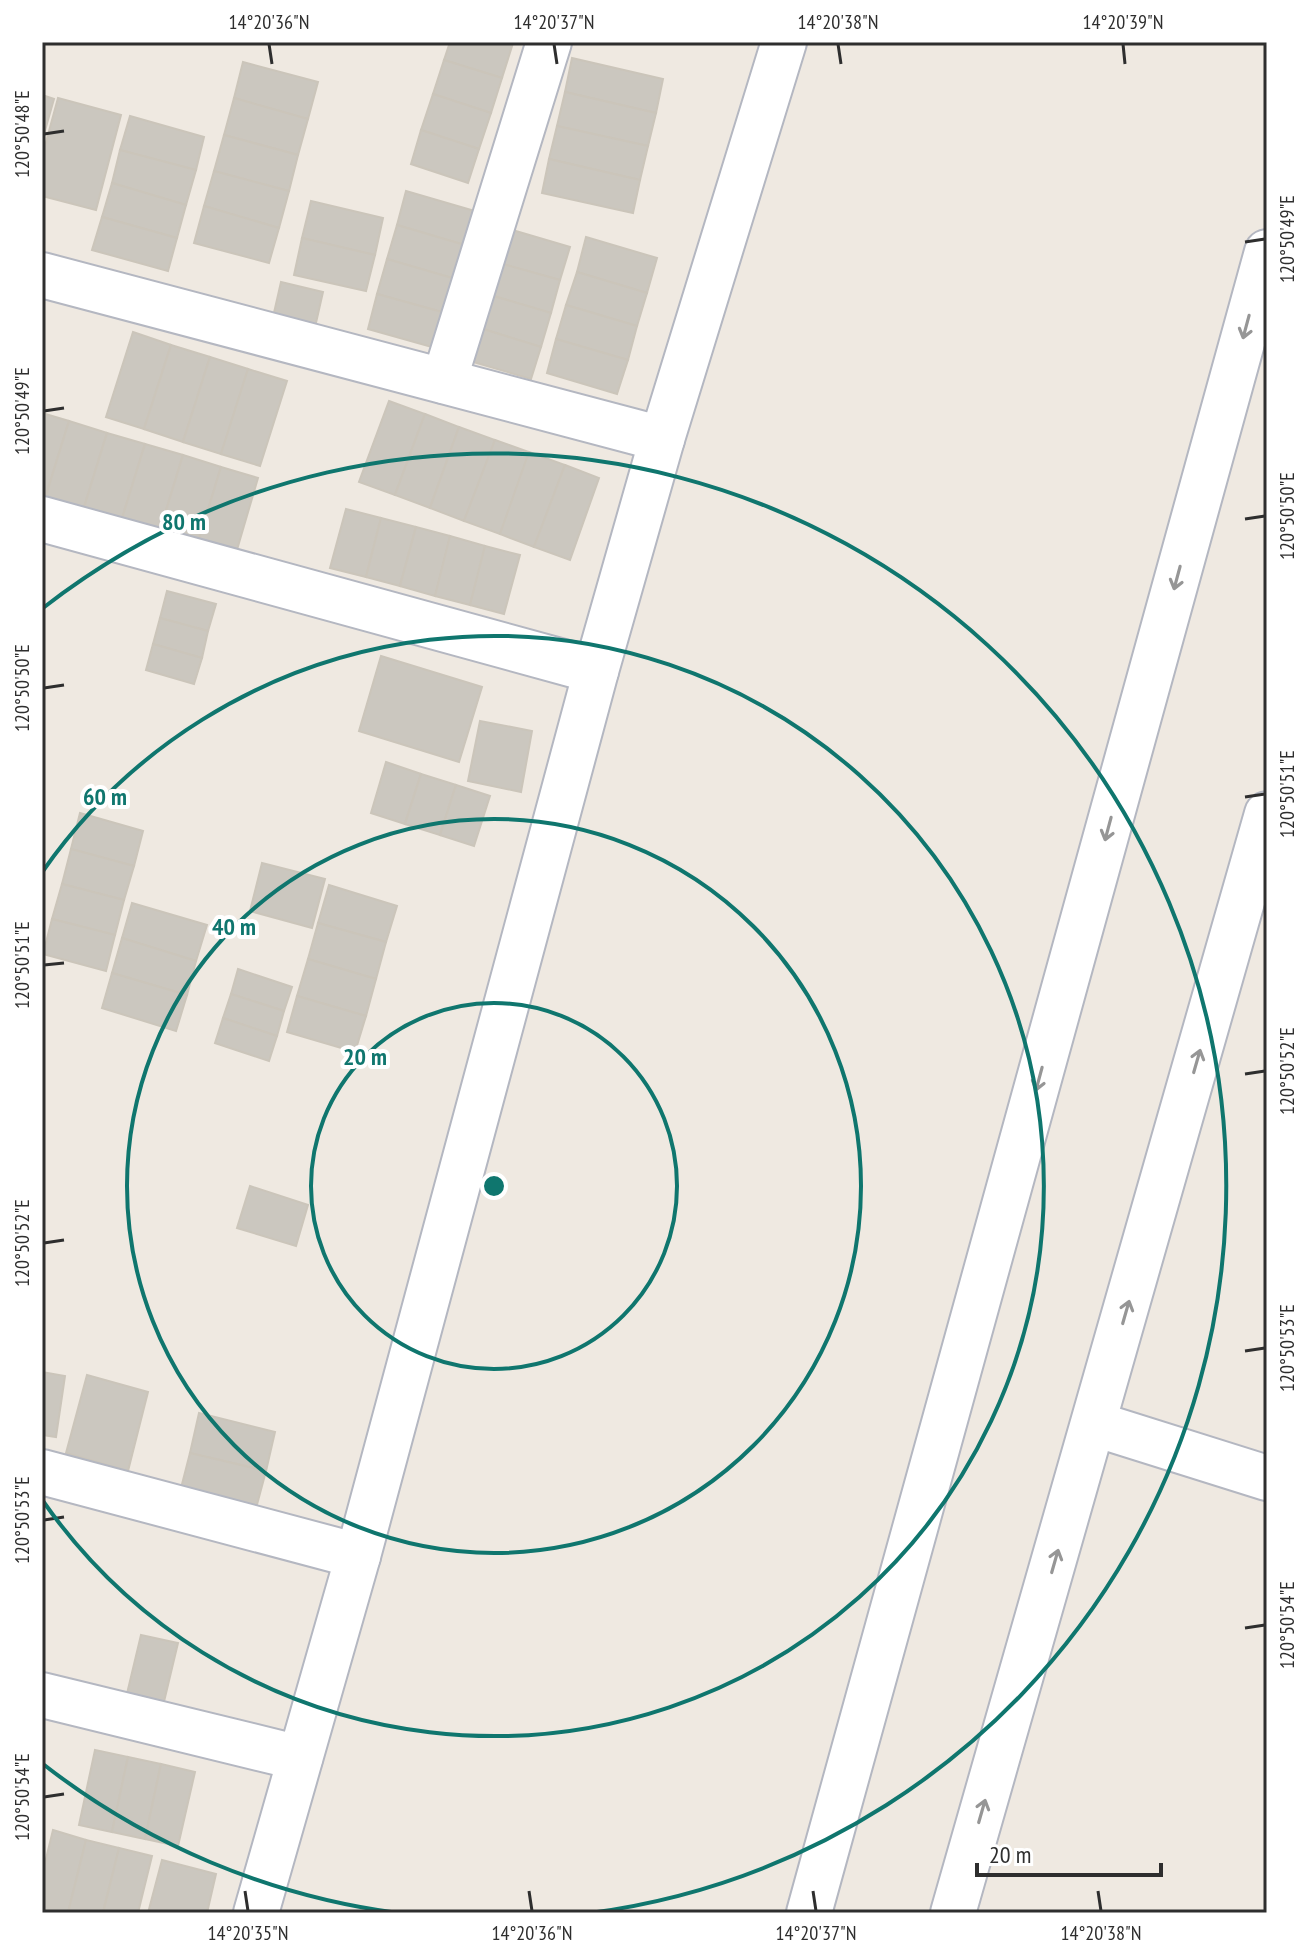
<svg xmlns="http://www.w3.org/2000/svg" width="1309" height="1955" font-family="'PT Sans Narrow',sans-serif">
	<rect width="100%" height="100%" fill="#efe9e1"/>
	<g fill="#cbc7bf" stroke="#cbc5ba" stroke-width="2">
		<path d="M450 42 513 43 502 78 444 60Z"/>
		<path d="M572 58 663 79 656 113 565 92Z"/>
		<path d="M444 60 502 78 491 113 433 94Z"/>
		<path d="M243 62 318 82 308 119 234 98Z"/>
		<path d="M565 92 656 113 648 146 557 126Z"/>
		<path d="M433 94 491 113 479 149 421 130Z"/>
		<path d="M42 95 54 99 44 134 42 133Z"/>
		<path d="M58 98 121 115 96 210 42 196V157Z"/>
		<path d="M234 98 308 119 298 155 224 135Z"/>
		<path d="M130 116 204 137 196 170 120 150Z"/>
		<path d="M557 126 648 146 640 180 549 159Z"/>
		<path d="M421 130 479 149 468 183 411 164Z"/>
		<path d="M224 135 298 155 289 191 214 171Z"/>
		<path d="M120 150 196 170 186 205 112 183Z"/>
		<path d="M549 159 640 180 633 213 542 193Z"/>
		<path d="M214 171 289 191 279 228 204 206Z"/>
		<path d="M112 183 186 205 177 238 102 217Z"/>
		<path d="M406 191 478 212 468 246 397 225Z"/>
		<path d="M311 201 383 218 375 255 302 238Z"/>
		<path d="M204 206 279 228 269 263 194 243Z"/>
		<path d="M102 217 177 238 168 271 92 250Z"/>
		<path d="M397 225 468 246 459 280 387 259Z"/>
		<path d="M509 229 570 247 560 280 499 263Z"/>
		<path d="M586 237 657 258 647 293 577 272Z"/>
		<path d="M302 238 375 255 366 291 294 275Z"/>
		<path d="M387 259 459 280 449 314 377 294Z"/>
		<path d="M499 263 560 280 551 313 490 295Z"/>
		<path d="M577 272 647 293 637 326 566 305Z"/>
		<path d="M281 282 323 292 313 336 271 326Z"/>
		<path d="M377 294 449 314 439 349 368 329Z"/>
		<path d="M490 295 551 313 541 347 480 328Z"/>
		<path d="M566 305 637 326 628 360 556 339Z"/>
		<path d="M480 328 541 347 531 379 470 361Z"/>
		<path d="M133 332 171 345 144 429 106 417Z"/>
		<path d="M556 339 628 360 617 394 547 373Z"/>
		<path d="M171 345 210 357 183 442 144 429Z"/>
		<path d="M210 357 248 369 221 454 183 442Z"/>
		<path d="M248 369 287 381 260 466 221 454Z"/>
		<path d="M389 401 425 414 395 495 359 482Z"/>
		<path d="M42 413 69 421 44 502H42Z"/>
		<path d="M425 414 459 427 430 508 395 495Z"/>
		<path d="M69 421 107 433 82 514 44 502Z"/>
		<path d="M459 427 495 440 464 521 430 508Z"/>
		<path d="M107 433 145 444 120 525 82 514Z"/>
		<path d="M495 440 529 452 500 534 464 521Z"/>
		<path d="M145 444 183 455 158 537 120 525Z"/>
		<path d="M529 452 565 465 534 547 500 534Z"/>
		<path d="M183 455 221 467 196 549 158 537Z"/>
		<path d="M565 465 599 478 570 560 534 547Z"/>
		<path d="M221 467 258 478 234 560 196 549Z"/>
		<path d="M346 509 381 518 366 577 330 568Z"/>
		<path d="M381 518 416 527 400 586 366 577Z"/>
		<path d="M416 527 450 536 435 596 400 586Z"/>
		<path d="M450 536 485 546 470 605 435 596Z"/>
		<path d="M485 546 520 555 504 614 470 605Z"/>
		<path d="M167 591 216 604 208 631 160 618Z"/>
		<path d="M160 618 208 631 202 658 153 644Z"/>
		<path d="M153 644 202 658 194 684 146 670Z"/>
		<path d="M381 656 482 687 459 762 359 731Z"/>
		<path d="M480 721 532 731 521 792 468 781Z"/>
		<path d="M386 762 421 774 405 824 371 813Z"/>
		<path d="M421 774 456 785 440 835 405 824Z"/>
		<path d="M456 785 490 796 474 846 440 835Z"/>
		<path d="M80 813 143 831 134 866 71 849Z"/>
		<path d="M71 849 134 866 124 900 62 884Z"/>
		<path d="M262 863 325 879 312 928 250 911Z"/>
		<path d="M62 884 124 900 115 935 52 919Z"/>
		<path d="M329 885 397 906 386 942 318 923Z"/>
		<path d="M132 903 207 925 196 961 122 938Z"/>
		<path d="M52 919 115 935 106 971 43 954Z"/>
		<path d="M318 923 386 942 376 979 308 959Z"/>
		<path d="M122 938 196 961 187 995 112 973Z"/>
		<path d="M308 959 376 979 366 1016 297 996Z"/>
		<path d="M238 969 292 987 284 1011 231 994Z"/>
		<path d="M112 973 187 995 176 1031 102 1008Z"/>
		<path d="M231 994 284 1011 277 1036 223 1018Z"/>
		<path d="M297 996 366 1016 355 1052 287 1032Z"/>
		<path d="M223 1018 277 1036 269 1061 215 1043Z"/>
		<path d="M250 1186 308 1205 296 1246 237 1228Z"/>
		<path d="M42 1372 65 1376 56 1437 42 1435Z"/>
		<path d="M87 1375 148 1392 128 1471 66 1453Z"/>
		<path d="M199 1413 275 1432 266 1471 190 1453Z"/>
		<path d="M190 1453 266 1471 255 1512 180 1492Z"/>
		<path d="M141 1635 178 1643 162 1710 125 1702Z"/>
		<path d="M95 1750 128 1757 112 1832 79 1825Z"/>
		<path d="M128 1757 161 1764 145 1839 112 1832Z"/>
		<path d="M161 1764 195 1772 178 1846 145 1839Z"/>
		<path d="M53 1830 86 1840 68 1913H42V1875Z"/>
		<path d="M86 1840 119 1848 103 1913H68Z"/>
		<path d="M119 1848 152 1856 138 1913H103Z"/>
		<path d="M162 1860 216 1874 207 1913H148Z"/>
	</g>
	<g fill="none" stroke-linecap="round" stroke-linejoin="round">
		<defs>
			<g id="minor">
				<path d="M42 275 662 439"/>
				<path d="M444 381 549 42"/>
				<path d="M42 519 596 671"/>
				<path d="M1095 1424 1267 1478"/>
				<path d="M42 1472 358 1556"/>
				<path d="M42 1695 300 1758"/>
				<path d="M256 1913 358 1556 596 671 662 439 784 42"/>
				<path d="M809 1913 1267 252"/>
				<path d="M953 1913 1267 814"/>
			</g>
		</defs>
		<use href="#minor" stroke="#b4b7c1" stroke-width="48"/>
		<use href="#minor" stroke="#fff" stroke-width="44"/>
	</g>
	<defs><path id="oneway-shaft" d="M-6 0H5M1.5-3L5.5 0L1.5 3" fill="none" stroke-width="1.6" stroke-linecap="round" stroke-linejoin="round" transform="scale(2)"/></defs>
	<g stroke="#969696">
		<use href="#oneway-shaft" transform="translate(1246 327) rotate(105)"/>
		<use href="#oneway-shaft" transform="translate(1177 578) rotate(105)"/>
		<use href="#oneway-shaft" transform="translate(1108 829) rotate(105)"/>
		<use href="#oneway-shaft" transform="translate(1197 1061) rotate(-74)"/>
		<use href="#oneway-shaft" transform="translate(1039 1079) rotate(105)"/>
		<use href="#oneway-shaft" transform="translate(1126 1312) rotate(-74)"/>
		<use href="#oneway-shaft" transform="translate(1055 1561) rotate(-74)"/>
		<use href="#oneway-shaft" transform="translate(982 1811) rotate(-74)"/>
	</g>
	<path fill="none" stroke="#2e2e2e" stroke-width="3" d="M269 44 272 64M554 44 557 64M838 44 841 64M1123 44 1125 64M44 134 64 131M1245 242 1265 239M44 411 64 408M1245 519 1265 516M44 688 64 685M1245 797 1265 794M44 965 64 963M1245 1074 1265 1071M44 1243 64 1240M1245 1351 1265 1348M44 1520 64 1517M1245 1628 1265 1625M44 1797 64 1794M245 1891 248 1911M529 1891 532 1911M813 1891 816 1911M1098 1891 1101 1911"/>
	<g fill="none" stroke="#0f766e" stroke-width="4">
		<circle cx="494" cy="1186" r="183"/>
		<circle cx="494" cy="1186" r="367"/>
		<path d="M43 871A550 550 0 1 1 43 1501"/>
		<path d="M398 1913A733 733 0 0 1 43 1764M43 608A733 733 0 1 1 590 1913"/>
	</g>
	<circle cx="494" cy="1186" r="12" fill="#0f766e" stroke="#fff" stroke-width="4"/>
	<g font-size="24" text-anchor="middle" font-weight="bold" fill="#0f766e" stroke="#fff" stroke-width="8" stroke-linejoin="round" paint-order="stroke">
		<text x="184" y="530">80 m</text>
		<text x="105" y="805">60 m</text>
		<text x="234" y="935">40 m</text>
		<text x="365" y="1065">20 m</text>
	</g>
	<rect width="1309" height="1955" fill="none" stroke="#ffffff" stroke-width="88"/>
	<path d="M977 1863v12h184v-12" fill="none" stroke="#2e2e2e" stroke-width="4"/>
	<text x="989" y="1863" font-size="24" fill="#2e2e2e" stroke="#ffffff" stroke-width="6" paint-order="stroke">20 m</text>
	<rect x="44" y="44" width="1221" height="1867" fill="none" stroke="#2e2e2e" stroke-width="3"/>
	<g font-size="20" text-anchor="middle" fill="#2e2e2e">
		<text x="269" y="29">14°20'36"N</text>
		<text x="554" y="29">14°20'37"N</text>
		<text x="838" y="29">14°20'38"N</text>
		<text x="1123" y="29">14°20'39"N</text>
		<text transform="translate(22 134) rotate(-90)" y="7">120°50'48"E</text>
		<text transform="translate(1287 239) rotate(-90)" y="7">120°50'49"E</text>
		<text transform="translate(22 411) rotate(-90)" y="7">120°50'49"E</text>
		<text transform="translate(1287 516) rotate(-90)" y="7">120°50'50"E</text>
		<text transform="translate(22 688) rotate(-90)" y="7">120°50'50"E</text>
		<text transform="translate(1287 794) rotate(-90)" y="7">120°50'51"E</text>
		<text transform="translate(22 965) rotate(-90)" y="7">120°50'51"E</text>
		<text transform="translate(1287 1071) rotate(-90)" y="7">120°50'52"E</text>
		<text transform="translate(22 1243) rotate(-90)" y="7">120°50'52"E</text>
		<text transform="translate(1287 1348) rotate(-90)" y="7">120°50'53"E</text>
		<text transform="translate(22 1520) rotate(-90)" y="7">120°50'53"E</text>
		<text transform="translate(1287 1625) rotate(-90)" y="7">120°50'54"E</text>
		<text transform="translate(22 1797) rotate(-90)" y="7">120°50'54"E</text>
		<text x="248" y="1940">14°20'35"N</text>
		<text x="532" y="1940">14°20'36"N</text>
		<text x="816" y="1940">14°20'37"N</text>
		<text x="1101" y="1940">14°20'38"N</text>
	</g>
</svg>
